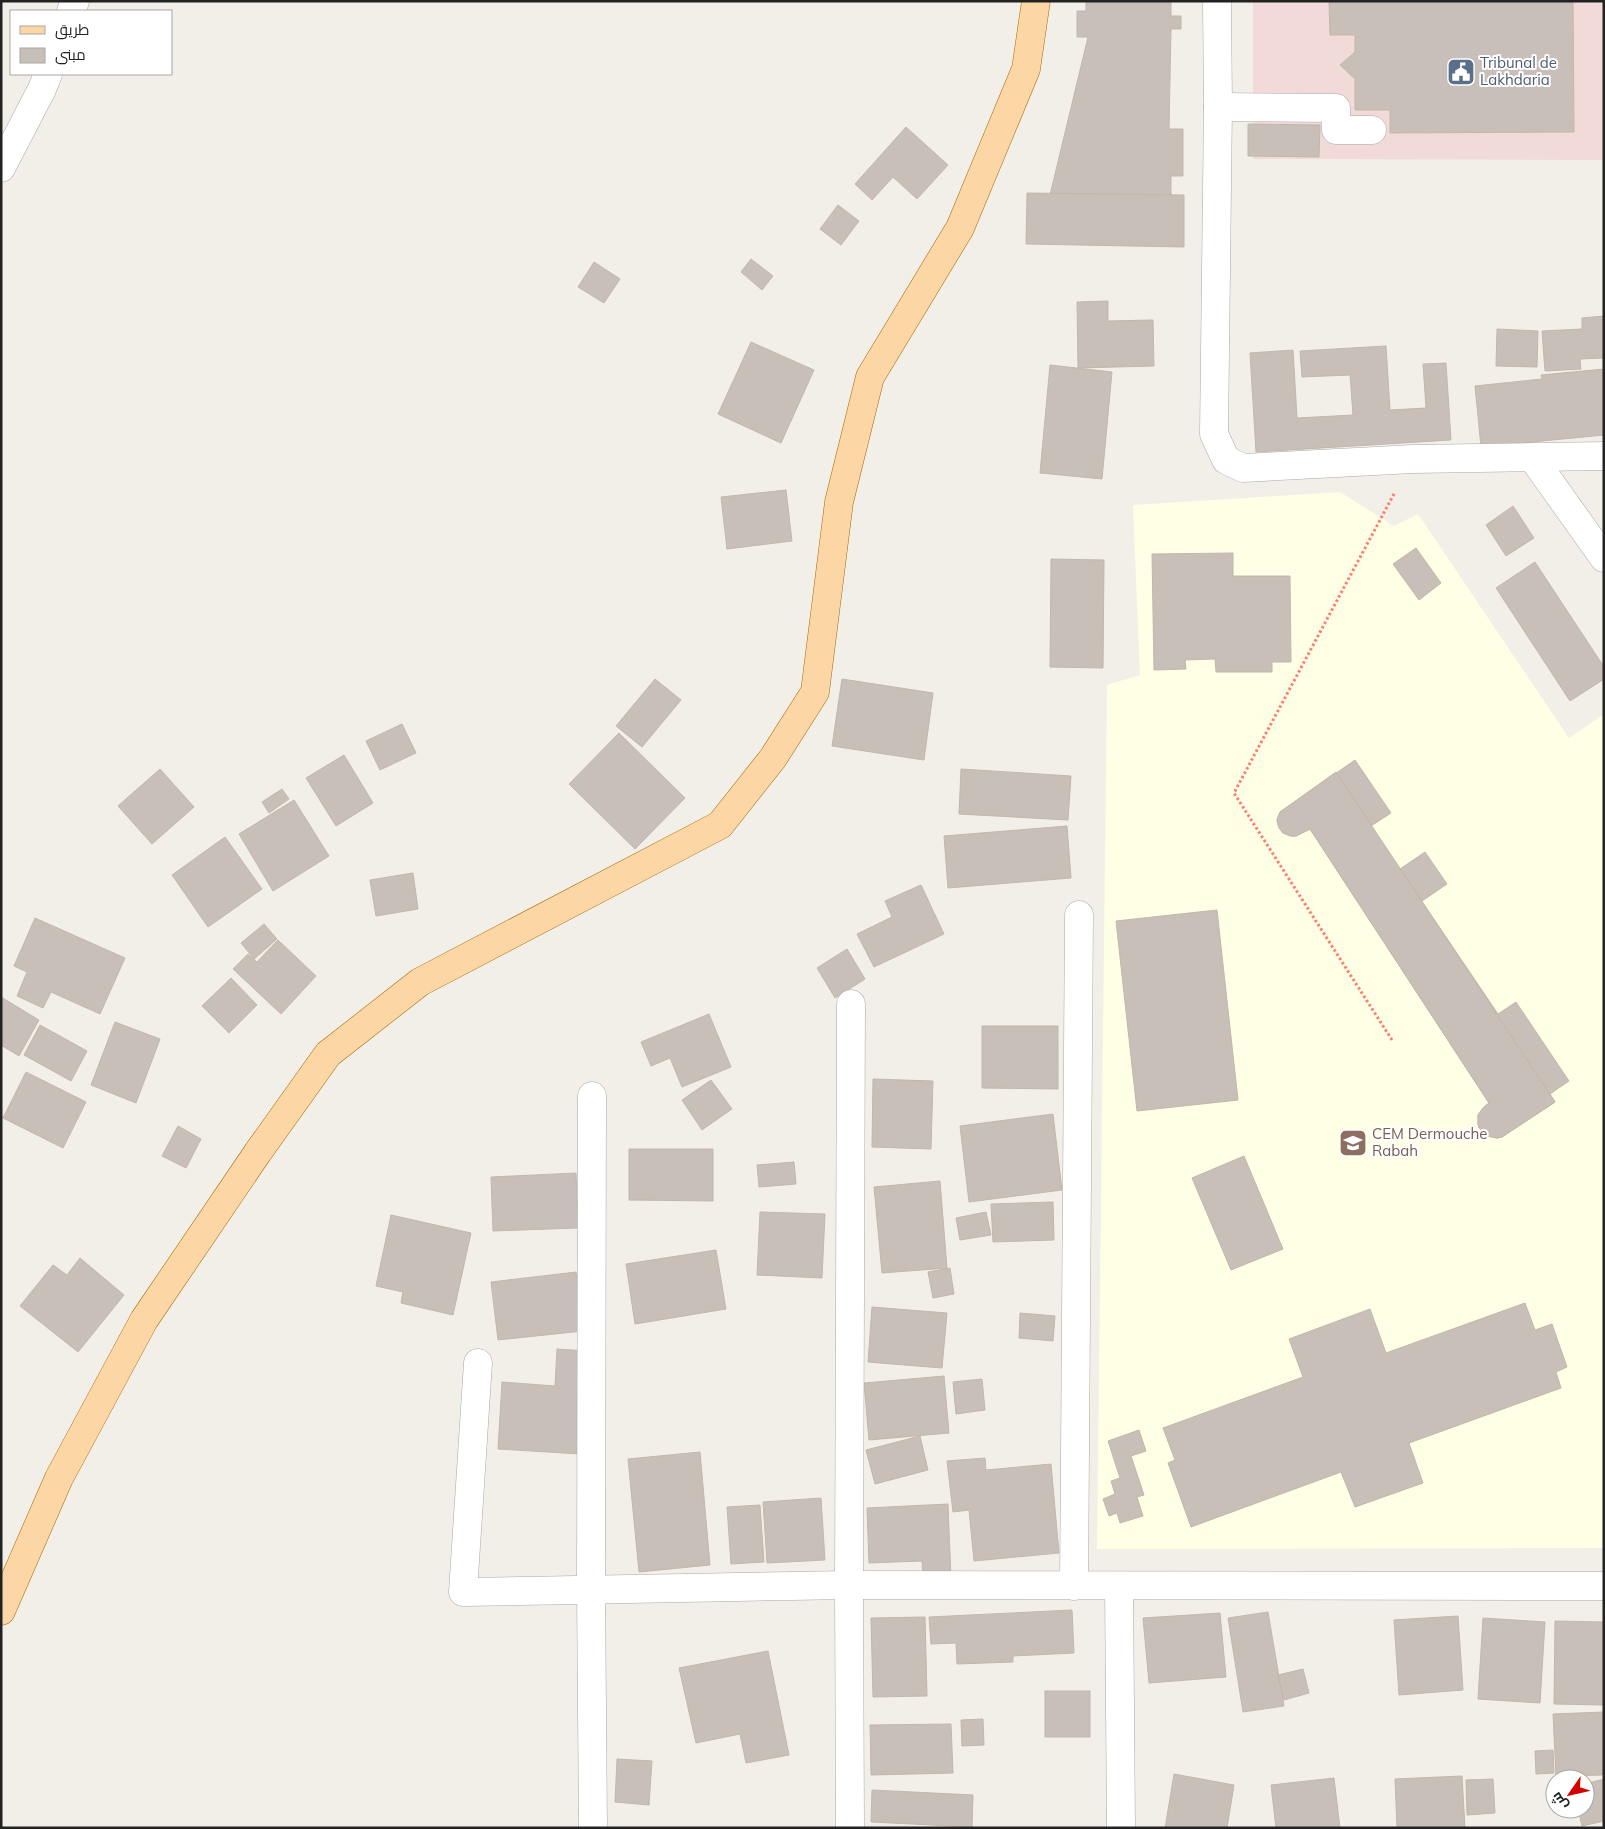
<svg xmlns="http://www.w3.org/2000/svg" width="1605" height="1829" font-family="Mulish,Cairo,sans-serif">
	<rect width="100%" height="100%" fill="#f2efe9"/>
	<path fill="#f2dad9" d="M1253 1H1604V160L1253 159Z"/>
	<path fill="#ffffe5" d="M1340 492 1394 526 1418 514 1569 738 1604 714V1548L1097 1549 1107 685 1140 675 1133 505Z"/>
	<g fill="#c7bfb8" stroke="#c4b6ab">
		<path d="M1086 1H1171V16H1181V29H1171L1169 129H1183V176H1171V197L1050 195 1088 37H1077V11H1086Z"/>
		<path d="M1329 1H1573L1574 132 1390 133V110H1355V79L1340 65 1355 52V35H1330Z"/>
		<path d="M1248 124 1320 125 1319 157 1248 156Z"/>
		<path d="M906 127 948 165 917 199 893 177 872 200 855 184Z"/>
		<path d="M1027 193 1184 195V247L1026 244Z"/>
		<path d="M838 205 859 221 841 245 820 229Z"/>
		<path d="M751 259 773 276 762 290 741 272Z"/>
		<path d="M594 262 620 279 604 303 578 287Z"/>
		<path d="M1108 301V321L1153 320 1154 366 1078 368 1077 302Z"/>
		<path d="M1604 316V358L1580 359 1581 369 1545 371 1542 331 1582 329V318Z"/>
		<path d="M1497 329 1538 331 1537 367 1496 366Z"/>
		<path d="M751 342 814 370 781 443 718 414Z"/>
		<path d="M1386 346 1390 410 1426 408 1423 364 1446 363 1451 440 1256 452 1250 353 1293 350 1297 418 1353 415 1350 375 1302 377 1300 351Z"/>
		<path d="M1050 365 1112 372 1102 479 1040 473Z"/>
		<path d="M1604 369V435L1481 447 1475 386 1542 379 1541 375Z"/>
		<path d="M786 490 792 541 727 549 721 497Z"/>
		<path d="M1513 506 1534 538 1506 556 1486 525Z"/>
		<path d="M1416 548 1441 583 1419 600 1393 564Z"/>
		<path d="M1233 553V576H1290L1291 662H1272V672H1216L1215 659 1185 660 1186 669 1154 670 1152 554Z"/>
		<path d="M1051 559 1104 560 1103 668 1050 667Z"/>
		<path d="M1535 562 1604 667V679L1570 701 1496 588Z"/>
		<path d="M655 679 681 700 642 747 616 726Z"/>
		<path d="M842 679 933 693 924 760 832 746Z"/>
		<path d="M402 724 416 753 380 770 366 741Z"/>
		<path d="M619 733 685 798 635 849 569 784Z"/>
		<path d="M344 755 373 803 336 826 306 778Z"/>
		<path d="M1355 760 1391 813 1371 826 1498 1014 1516 1002 1569 1081 1550 1094 1555 1102 1502 1137 1497 1138 1487 1136 1479 1128 1478 1124V1115L1483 1108 1489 1103 1310 829 1296 836H1291L1283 833 1278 825 1277 820 1280 812Z"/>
		<path d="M160 769 194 807 152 844 118 806Z"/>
		<path d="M961 769 1071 776 1068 820 959 814Z"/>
		<path d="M1336 772 1555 1102 1502 1137 1497 1138 1487 1136 1479 1128 1478 1124V1115L1483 1108 1489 1103 1310 829 1296 836H1291L1283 833 1279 828 1277 820 1280 812Z"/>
		<path d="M282 789 289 799 269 813 262 802Z"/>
		<path d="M294 800 329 856 273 891 239 834Z"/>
		<path d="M1067 826 1071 878 948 888 944 836Z"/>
		<path d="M225 837 262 889 208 927 172 875Z"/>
		<path d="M1425 852 1447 884 1422 901 1400 869Z"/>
		<path d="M413 873 418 909 376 916 370 880Z"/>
		<path d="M921 885 944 934 874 967 857 934 892 917 885 901Z"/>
		<path d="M1217 910 1238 1100 1137 1111 1116 921Z"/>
		<path d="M35 918 125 958 100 1014 51 992 43 1008 17 996 27 972 14 966Z"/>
		<path d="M264 924 277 939 254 959 241 943Z"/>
		<path d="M278 940 316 976 281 1014 233 969 248 954 257 962Z"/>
		<path d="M847 949 865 979 835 998 817 968Z"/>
		<path d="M231 978 257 1005 229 1033 202 1006Z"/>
		<path d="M1 997 39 1020 19 1056 1 1045Z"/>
		<path d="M709 1014 731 1067 682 1087 670 1058 651 1066 641 1042Z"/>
		<path d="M115 1022 160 1039 136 1103 91 1085Z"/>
		<path d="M40 1025 87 1051 71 1081 24 1055Z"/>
		<path d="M982 1026H1058V1089L982 1088Z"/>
		<path d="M26 1072 86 1102 63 1148 3 1118Z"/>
		<path d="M873 1079 933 1081 931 1149 872 1147Z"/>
		<path d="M711 1080 732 1109 702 1130 682 1100Z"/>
		<path d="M1053 1114 1062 1190 969 1202 960 1126Z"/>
		<path d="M178 1126 201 1139 186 1168 162 1156Z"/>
		<path d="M629 1149H713V1201L629 1200Z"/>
		<path d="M1244 1156 1283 1249 1231 1270 1192 1178Z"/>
		<path d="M794 1162 796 1184 759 1187 757 1165Z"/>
		<path d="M576 1173 578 1228 493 1231 491 1177Z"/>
		<path d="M940 1181 947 1268 882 1273 874 1187Z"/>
		<path d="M1053 1202 1054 1240 993 1242 991 1204Z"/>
		<path d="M760 1212 825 1214 822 1278 757 1275Z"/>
		<path d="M986 1212 991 1235 960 1240 956 1218Z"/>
		<path d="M391 1215 471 1233 453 1315 401 1303 403 1292 376 1286Z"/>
		<path d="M716 1250 726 1309 635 1324 626 1264Z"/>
		<path d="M80 1258 124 1295 78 1352 20 1306 53 1265 67 1275Z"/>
		<path d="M950 1268 954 1294 933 1298 928 1272Z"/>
		<path d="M576 1272 583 1331 498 1340 491 1282Z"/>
		<path d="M1525 1303 1535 1330 1552 1324 1567 1367 1556 1372 1561 1388 1409 1443 1423 1483 1355 1507 1341 1472 1191 1527 1168 1463 1175 1460 1163 1428 1303 1377 1289 1339 1370 1309 1386 1353Z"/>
		<path d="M872 1307 947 1313 942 1368 868 1362Z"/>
		<path d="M1020 1313 1055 1316 1053 1341 1019 1338Z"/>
		<path d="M557 1349 586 1351 580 1454 498 1449 502 1382 555 1386Z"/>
		<path d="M944 1376 949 1433 869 1440 864 1383Z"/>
		<path d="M982 1379 985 1410 956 1414 953 1382Z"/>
		<path d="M1139 1430 1146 1451 1131 1456 1144 1495 1137 1497 1143 1516 1120 1523 1117 1513 1109 1516 1103 1499 1115 1494 1111 1481 1120 1478 1108 1441Z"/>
		<path d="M920 1436 928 1470 875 1484 866 1450Z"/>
		<path d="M700 1452 710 1565 639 1572 628 1459Z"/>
		<path d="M985 1458 986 1470 1051 1464 1059 1553 974 1561 969 1510 953 1512 947 1461Z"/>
		<path d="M821 1498 825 1560 767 1563 763 1502Z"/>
		<path d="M948 1504 951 1578 923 1579 922 1561 869 1563 867 1508Z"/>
		<path d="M760 1505 764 1562 731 1564 727 1507Z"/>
		<path d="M1072 1610 1074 1653 1013 1656V1662L957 1664 956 1643 931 1644 929 1617Z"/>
		<path d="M1268 1612 1284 1706 1243 1712 1228 1618Z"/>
		<path d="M1220 1613 1226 1677 1149 1683 1143 1618Z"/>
		<path d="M1458 1616 1463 1690 1399 1695 1394 1620Z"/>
		<path d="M925 1617 927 1696 873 1697 871 1618Z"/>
		<path d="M1483 1618 1545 1622 1540 1703 1478 1699Z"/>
		<path d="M1555 1621 1604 1622V1705L1554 1704Z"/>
		<path d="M768 1651 789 1755 746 1763 740 1734 696 1743 679 1668Z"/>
		<path d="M1303 1669 1309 1693 1284 1700 1278 1675Z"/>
		<rect x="1045" y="1691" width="45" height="46"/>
		<path d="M1604 1712V1775L1556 1776 1553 1714Z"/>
		<path d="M983 1719 984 1745 962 1746 961 1720Z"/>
		<path d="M951 1724 953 1773 871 1775 870 1725Z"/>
		<path d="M1553 1750 1554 1773 1536 1774 1535 1751Z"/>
		<path d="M617 1759 652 1761 649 1805 615 1802Z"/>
		<path d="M1174 1774 1234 1785 1227 1828H1165Z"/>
		<path d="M1462 1776 1465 1828H1397L1395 1779Z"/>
		<path d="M1334 1778 1340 1828H1276L1271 1785Z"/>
		<path d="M1493 1779 1495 1813 1467 1815 1466 1780Z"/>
		<path d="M1604 1779V1821L1582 1826 1578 1809H1585V1784Z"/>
		<path d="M872 1790 973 1795 972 1827 871 1822Z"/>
	</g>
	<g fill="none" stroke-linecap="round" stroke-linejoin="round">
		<defs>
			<g id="minor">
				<path d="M1217 1 1218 107 1214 434 1226 460 1243 468 1413 459 1604 456"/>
				<path d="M71 11 75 1"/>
				<path d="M1218 107 1336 108V130H1372"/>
				<path d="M1 168 42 89 48 74"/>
				<path d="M1532 457 1604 558"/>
				<path d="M592 1096 591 1590 593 1828"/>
				<path d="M478 1363 463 1592 849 1585 1604 1586"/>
				<path d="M1074 1586 1079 915"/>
				<path d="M1119 1586 1121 1828"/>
				<path d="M850 1828 849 1585 851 1004"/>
			</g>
			<path id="major" d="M1 1611 59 1478 144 1320 258 1152 328 1054 420 982 720 825 773 758 815 692 839 502 870 377 960 228 1026 69 1036 1"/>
		</defs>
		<use href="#minor" stroke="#a9a9a9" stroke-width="29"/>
		<use href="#major" stroke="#a06b00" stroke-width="29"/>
		<path stroke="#fa8072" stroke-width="3" stroke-dasharray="2.5 2.5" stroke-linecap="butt" d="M1392 1040 1234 793 1395 492"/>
		<use href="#minor" stroke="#fff" stroke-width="28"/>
		<use href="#major" stroke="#fcd6a4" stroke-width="28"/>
	</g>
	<defs>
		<symbol id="civic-square" viewBox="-11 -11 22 22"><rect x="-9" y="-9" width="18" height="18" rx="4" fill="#5c6f8a" stroke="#fff"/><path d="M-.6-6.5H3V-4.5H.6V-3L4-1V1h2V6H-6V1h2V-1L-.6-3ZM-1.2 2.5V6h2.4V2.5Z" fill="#fff"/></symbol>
		<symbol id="school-square" viewBox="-11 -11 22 22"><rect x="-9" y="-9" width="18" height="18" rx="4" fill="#8d6e63" stroke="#fff"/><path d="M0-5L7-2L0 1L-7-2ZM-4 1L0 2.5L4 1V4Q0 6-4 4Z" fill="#fff"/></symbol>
	</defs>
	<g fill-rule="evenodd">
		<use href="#civic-square" x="1445" y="56" width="32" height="32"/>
		<use href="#school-square" x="1337" y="1127" width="32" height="32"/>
	</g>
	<g text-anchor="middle" stroke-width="4" stroke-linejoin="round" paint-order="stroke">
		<g font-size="15" fill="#4e5e75" stroke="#fff" text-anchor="start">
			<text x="1480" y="68">Tribunal de<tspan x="1480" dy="17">Lakhdaria</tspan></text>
		</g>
		<g font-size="15" fill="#785e54" stroke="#fff" text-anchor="start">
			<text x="1372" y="1139">CEM Dermouche<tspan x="1372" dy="17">Rabah</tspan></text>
		</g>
	</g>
	<rect width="1605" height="1829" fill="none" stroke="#222222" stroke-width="5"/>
	<rect x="10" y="10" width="162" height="65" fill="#ffffff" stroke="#a7a7a7"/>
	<rect x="20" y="26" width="25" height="8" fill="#fcd6a4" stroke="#a7a7a7"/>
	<text x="55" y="35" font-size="15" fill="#222222">طريق</text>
	<rect x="20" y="48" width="25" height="15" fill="#c7bfb8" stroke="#a7a7a7"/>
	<text x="55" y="60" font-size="15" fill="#222222">مبنى</text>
	<g transform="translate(1570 1794) rotate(236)"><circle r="24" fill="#ffffff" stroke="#a7a7a7"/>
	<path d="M0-4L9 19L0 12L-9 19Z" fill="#d40000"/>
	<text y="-8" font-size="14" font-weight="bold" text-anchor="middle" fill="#222222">ش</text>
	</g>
</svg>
